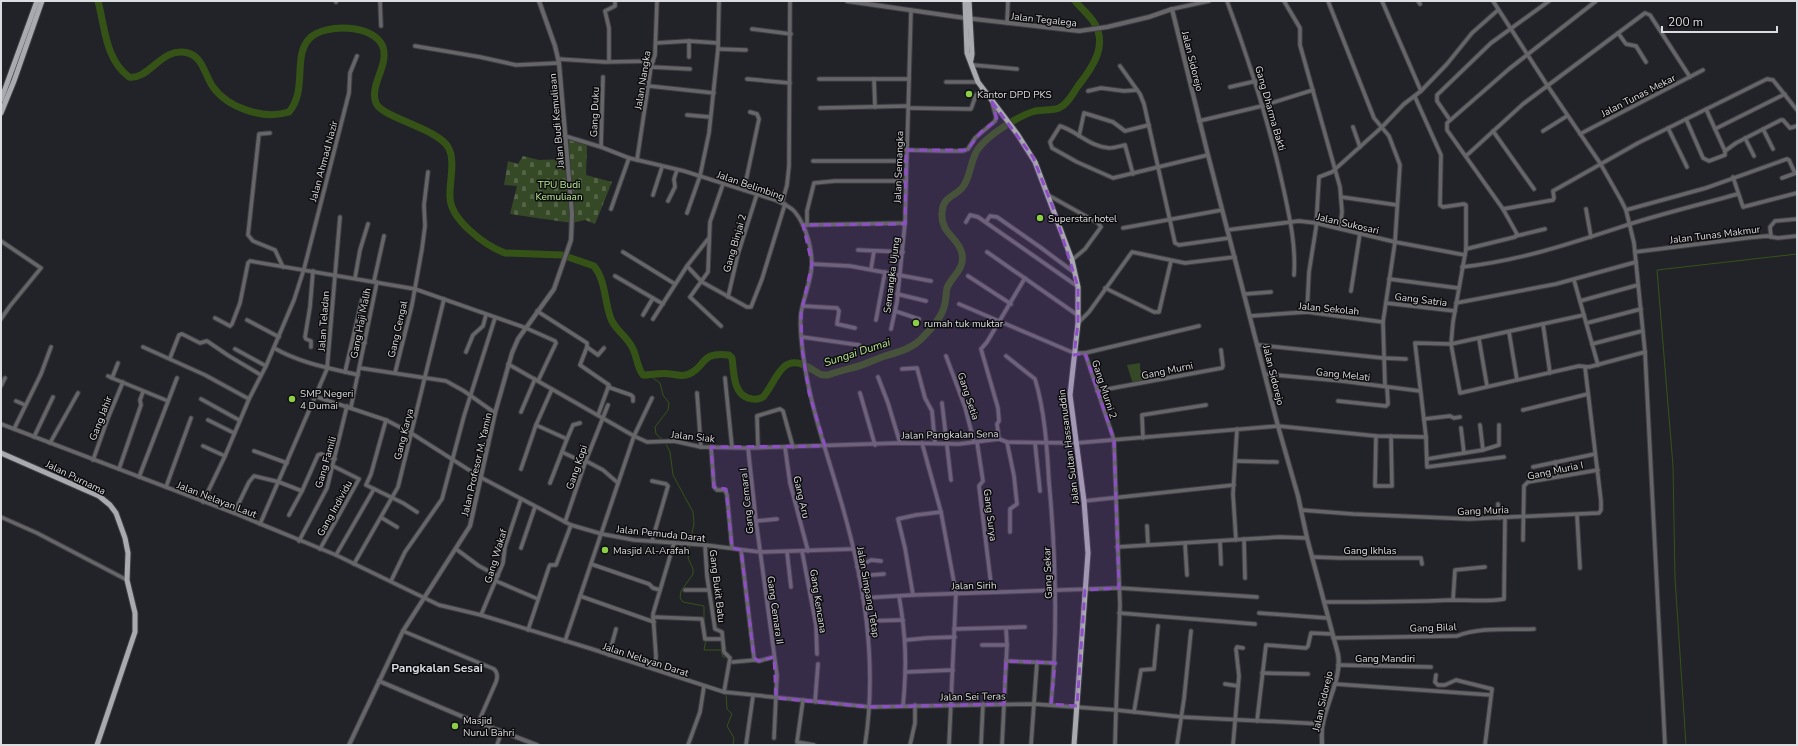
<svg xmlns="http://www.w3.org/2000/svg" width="1798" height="746" font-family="'Nunito Sans',sans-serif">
	<defs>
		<pattern id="cemetery-stones" width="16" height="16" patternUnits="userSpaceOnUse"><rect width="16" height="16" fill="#364927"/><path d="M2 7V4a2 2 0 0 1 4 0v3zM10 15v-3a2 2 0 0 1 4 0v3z" fill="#526346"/></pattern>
	</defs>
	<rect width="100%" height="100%" fill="#222328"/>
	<path fill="#364927" d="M1140 363V369L1147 381 1133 384 1127 365Z"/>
	<path fill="url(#cemetery-stones)" d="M566 138 587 144 586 175 612 182 595 224 585 220 572 223 510 214 517 186 504 185 508 161 518 164 523 156 539 160 567 159Z"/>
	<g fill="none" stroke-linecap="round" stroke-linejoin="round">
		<g stroke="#365317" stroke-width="1">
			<path d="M649 375 660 383 663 395 669 403 668 410 655 427 656 434 663 440"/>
			<path d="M665 442 670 452 673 475 693 512 694 524 690 542"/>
			<path d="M690 545 688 558 693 569V574L681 591 680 598 683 602 704 606V620"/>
			<path d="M705 629 707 637"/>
			<path d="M706 640 704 650H721L723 657H728"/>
			<path d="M729 673 731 662"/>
			<path d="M726 694 727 709 732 714 727 726 734 738 733 745"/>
			<path d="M1686 745 1675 578 1673 466 1657 270 1797 254"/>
		</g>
		<path stroke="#365317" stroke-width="7" d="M98 1C105 27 105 59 129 77 150 80 161 46 188 53 203 57 205 76 213 87 228 108 264 120 289 112 308 90 292 55 310 38 325 23 375 24 383 47 389 66 369 85 376 103 382 118 437 128 448 147 456 160 449 183 450 197 450 220 486 246 505 253L562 255 594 266C606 281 604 301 611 319 615 330 628 337 633 349 637 357 637 367 643 375 652 375 661 372 671 374 677 375 683 377 689 374 706 367 700 351 729 355L732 358C734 372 733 393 748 398 754 400 758 400 763 397 776 383 781 351 808 367 816 371 819 376 828 375 838 371 848 369 859 366 868 363 876 359 885 356 899 352 914 348 924 336 933 327 943 316 945 303 946 299 946 293 947 288 952 276 965 269 962 254 959 237 940 234 942 212 943 197 954 197 962 188 971 178 970 160 978 149 988 135 1018 116 1035 111 1043 109 1052 111 1059 108 1068 104 1073 93 1078 86 1093 67 1109 44 1093 21 1088 14 1081 8 1075 1"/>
		<defs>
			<g id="minor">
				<path d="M336 1V2"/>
				<path d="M380 1 381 26"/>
				<path d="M1227 1C1250 63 1270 126 1284 191 1290 219 1296 246 1294 275"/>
				<path d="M1284 1 1300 28V45L1340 187 1342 212 1340 228"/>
				<path d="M1328 1 1374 118 1389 136 1400 165 1395 242 1383 322 1385 386"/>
				<path d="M1382 1 1421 91"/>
				<path d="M1418 1 1420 4"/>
				<path d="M1493 1 1547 85 1600 163 1621 200 1626 210 1634 243 1645 352 1665 745"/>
				<path d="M1172 9 1209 1"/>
				<path d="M1007 23 1008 1"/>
				<path d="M752 29 791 34"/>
				<path d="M1618 33 1626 44 1636 46 1646 62"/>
				<path d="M689 41V57"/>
				<path d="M656 43 689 41 718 43"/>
				<path d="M415 46 480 57 516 65 559 63"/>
				<path d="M718 49 746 50"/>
				<path d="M558 59 605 62 653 61"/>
				<path d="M609 61V28L605 11 615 6V1"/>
				<path d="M973 65 1017 69"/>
				<path d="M1120 66 1140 94 1144 104 1175 243 1179 245 1229 238"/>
				<path d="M651 67 690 69"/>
				<path d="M747 79 790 83"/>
				<path d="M819 79H909"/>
				<path d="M874 79 875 107"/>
				<path d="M946 82H978"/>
				<path d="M649 86 714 93"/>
				<path d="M1230 87 1256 81"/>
				<path d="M1088 91 1101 88 1124 91 1137 90"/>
				<path d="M1415 97 1441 155 1440 205 1443 207 1464 204 1466 205V249L1453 322 1451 344 1460 393 1579 366 1589 367 1645 352"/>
				<path d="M820 108 908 106"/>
				<path d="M908 108 971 109 976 95 982 89"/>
				<path d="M1706 109 1725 151"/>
				<path d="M687 115 710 117"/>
				<path d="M1686 119 1703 158 1709 161 1725 155V151L1736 143 1781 120H1783L1790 128 1797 126"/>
				<path d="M1450 120 1437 101V95L1491 43 1549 1"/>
				<path d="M1199 121 1262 106 1313 90"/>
				<path d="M1353 127 1360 147"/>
				<path d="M1668 128 1687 167"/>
				<path d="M1715 129 1785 94"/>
				<path d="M1763 129 1773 149"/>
				<path d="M1493 131 1534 189"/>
				<path d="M1543 131 1567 116"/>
				<path d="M270 133 259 134 248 235 253 241 275 250 283 267"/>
				<path d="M1580 134 1703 70"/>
				<path d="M565 136 601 147 629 158 684 171 775 200C782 203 790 206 795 212 807 227 814 254 811 272 809 286 803 300 801 313 799 329 802 346 804 361 811 409 827 453 840 498 864 579 878 662 865 745"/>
				<path d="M1079 136 1084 113 1113 122 1125 131 1149 125"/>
				<path d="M1745 138 1754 156"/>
				<path d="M601 147 603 77"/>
				<path d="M906 150 944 151H963L968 149 975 138 995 121 996 117 992 102"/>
				<path d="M1466 156 1523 104 1645 13 1650 15 1690 77"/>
				<path d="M637 160 651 67 655 55 657 1"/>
				<path d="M813 161H906"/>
				<path d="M1133 174 1125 145C1120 146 1115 148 1109 148 1090 147 1077 131 1060 126L1050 142 1052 148 1077 162 1113 178 1208 155"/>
				<path d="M1733 177 1743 207 1797 193"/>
				<path d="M1782 178 1796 173"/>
				<path d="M744 190 759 119 757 114 750 112"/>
				<path d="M653 195 662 167"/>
				<path d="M1048 195 1098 223 1101 227 1085 249 1072 260"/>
				<path d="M1341 197 1397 205"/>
				<path d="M668 201 675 187 674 179 677 170"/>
				<path d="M782 203 787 185 789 166 790 1"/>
				<path d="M611 209 629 158"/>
				<path d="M1503 209 1553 200 1554 198 1553 191 1638 143 1767 79 1773 80 1797 110"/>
				<path d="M1586 209 1591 237"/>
				<path d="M1626 210 1706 188 1787 159 1789 160 1795 173"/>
				<path d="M687 213 700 176 709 133 718 49 719 1"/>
				<path d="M966 222 970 215 978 217 1077 286"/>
				<path d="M986 222 990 216 997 217 1040 247 1075 273"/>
				<path d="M803 225 905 223 911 10"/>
				<path d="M807 225V211L814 183 835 181H906"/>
				<path d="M1123 228 1222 210"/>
				<path d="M1227 230 1299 221 1316 223 1395 242 1465 255"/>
				<path d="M1516 236 1545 229"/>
				<path d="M1771 237 1770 227 1775 221 1797 219"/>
				<path d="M1 241 41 268 10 306 1 319"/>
				<path d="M1466 249 1515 237 1517 234 1503 209 1447 130V123L1509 69 1596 1"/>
				<path d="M858 250 903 252"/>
				<path d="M623 252 675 284"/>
				<path d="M987 252 1079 316"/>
				<path d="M1635 252 1746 238 1767 236 1778 238 1797 236"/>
				<path d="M812 264 850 266 931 281"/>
				<path d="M687 266 702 282 747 307H751L762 279 785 204"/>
				<path d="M1462 267C1520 261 1575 242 1630 224 1665 213 1702 204 1738 194"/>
				<path d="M871 269 874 251"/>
				<path d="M615 276 663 304"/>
				<path d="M968 276 1011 304"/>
				<path d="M355 278 360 250 368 224"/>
				<path d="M1389 279 1458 288"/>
				<path d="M1574 280 1598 365"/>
				<path d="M374 281 384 236"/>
				<path d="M1105 288 1154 312H1159L1171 261"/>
				<path d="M1351 291 1360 233"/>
				<path d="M897 294 926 301"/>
				<path d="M1245 294 1271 292"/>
				<path d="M728 297 738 254 757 194"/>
				<path d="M1580 301 1638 285"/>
				<path d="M1386 303 1455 311"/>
				<path d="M1456 303 1556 284 1636 262"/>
				<path d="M803 306 837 308 839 311 837 324 855 328"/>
				<path d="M537 311 587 343V347L580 365 609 385 598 415"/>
				<path d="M895 311 919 319"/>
				<path d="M1307 312 1309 272 1316 228 1319 177 1332 172 1382 127 1404 104 1421 91 1447 64 1472 33 1498 10"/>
				<path d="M643 315 653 298"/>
				<path d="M1250 316 1307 312 1383 322"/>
				<path d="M215 318 230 326 232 324 240 303 248 263 250 261 415 289 526 328 555 341 556 343 538 381"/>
				<path d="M653 319 687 266 708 239"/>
				<path d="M247 320 279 337"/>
				<path d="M876 320 885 272"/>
				<path d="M1078 323 1089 312 1132 252 1185 263 1235 257"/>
				<path d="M1587 323 1641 309"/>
				<path d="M1543 324 1550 373"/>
				<path d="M721 326 690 297 708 272 710 222 723 184"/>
				<path d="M891 329 897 302 905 223"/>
				<path d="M1509 332 1517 380"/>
				<path d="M802 337 859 345"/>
				<path d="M1479 339 1487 386"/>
				<path d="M353 341 365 343"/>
				<path d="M1592 344 1642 331"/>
				<path d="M1258 345 1383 358 1406 359"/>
				<path d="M143 347 205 375 249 399"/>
				<path d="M311 347V341L306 339 305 337 310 307 313 271"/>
				<path d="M587 347 598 355 604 348"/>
				<path d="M274 348C300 363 329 368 358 375"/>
				<path d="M235 349 266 366"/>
				<path d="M466 352 473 335 483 326 486 315"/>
				<path d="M1085 353 1199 326"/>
				<path d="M946 356 965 407 974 442"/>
				<path d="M1006 356 1035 379C1045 412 1047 448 1049 482 1056 557 1058 629 1051 704"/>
				<path d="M170 358 179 335 182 334 200 343 207 341 229 356 261 375"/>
				<path d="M508 364 634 436 647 442 674 441 701 447 748 448 900 443 959 444 999 439 1007 442 1076 443 1278 426 1376 436 1426 437"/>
				<path d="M360 368 446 381 464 391 495 413"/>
				<path d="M902 369 917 368 925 398 932 411 935 443"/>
				<path d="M345 372 362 299"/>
				<path d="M395 373 412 305 422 249 425 226 424 205 428 172"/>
				<path d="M1265 374 1342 381 1420 391"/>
				<path d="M108 376 112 378 118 363"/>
				<path d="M878 377 888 403 900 443"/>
				<path d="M112 378 168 401"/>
				<path d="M725 378 732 447"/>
				<path d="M1 386 5 378"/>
				<path d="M608 387 631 395 633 397V401"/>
				<path d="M1097 391 1222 368 1223 366 1221 350"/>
				<path d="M697 393 701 447"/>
				<path d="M860 393 875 445"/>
				<path d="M317 397 386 420 411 433 480 477 571 525 602 534 634 540 705 545 760 552 853 549"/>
				<path d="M201 399 239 420"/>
				<path d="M16 401 25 405"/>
				<path d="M1338 401 1386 406 1388 404 1387 387"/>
				<path d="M942 403 951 480"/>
				<path d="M351 407 377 282"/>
				<path d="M1523 410 1588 394"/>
				<path d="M521 412 535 379"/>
				<path d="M1424 419 1450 416 1454 418 1460 417"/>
				<path d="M208 420 234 433"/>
				<path d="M386 420 371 474 366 485 403 503 417 512"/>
				<path d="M1 424 234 513 336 555 439 605 481 615 592 649 724 692 870 707 1034 704 1116 710 1120 605 1114 440 1085 353H1074L959 304"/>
				<path d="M536 425 567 439 573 425 580 423"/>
				<path d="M1480 425 1483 450"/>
				<path d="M1461 428 1464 453"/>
				<path d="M14 429 41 374 51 347"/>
				<path d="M1376 436 1375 486H1392L1391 436"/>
				<path d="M34 437 53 397"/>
				<path d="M1143 438 1142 415 1206 405"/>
				<path d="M999 439 997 424 999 421 998 408 981 349 987 342 1025 278"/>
				<path d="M977 442 983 481 979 486 992 592"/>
				<path d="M1007 442 1014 476 1017 504 1010 509V532"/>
				<path d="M50 443 78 393"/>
				<path d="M922 443 941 512 956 593 949 745"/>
				<path d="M1035 443 1040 491"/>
				<path d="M203 446 225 456"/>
				<path d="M711 447 714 487 717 490H725L727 495 732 548"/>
				<path d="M758 447 757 416 780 409 783 411 793 447"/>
				<path d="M785 447 790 483 808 551"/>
				<path d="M748 448 756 521 777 675 774 738"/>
				<path d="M254 451 287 463"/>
				<path d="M562 452 585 463"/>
				<path d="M1504 457 1427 467 1426 437 1415 343 1451 344 1584 315"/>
				<path d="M1427 459 1483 450 1499 445V425"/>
				<path d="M93 460 108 418 123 382"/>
				<path d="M586 461 603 470 618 483"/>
				<path d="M1236 461 1277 462"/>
				<path d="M1555 462 1557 477"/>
				<path d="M1533 467 1595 454"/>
				<path d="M119 469 141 405 140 400 143 392"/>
				<path d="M521 469 536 425 552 389"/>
				<path d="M139 477 177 378"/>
				<path d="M550 483 567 439"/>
				<path d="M166 487 191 418"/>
				<path d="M1084 501 1234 485"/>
				<path d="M203 502 225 456 249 399 266 366 294 300 304 269 349 93 350 73 357 56"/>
				<path d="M1498 504 1499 518"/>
				<path d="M1301 510 1353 514 1469 519 1599 513 1601 510V501L1585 367"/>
				<path d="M234 513 249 482 254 476 279 482 302 491"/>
				<path d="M289 515 302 491 318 455 321 454 335 459"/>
				<path d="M1577 515 1580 568"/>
				<path d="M1 517 37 533 127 580"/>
				<path d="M382 518 397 527"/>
				<path d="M756 521 777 519"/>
				<path d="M565 522 585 463 608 405"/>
				<path d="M260 524 327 369 340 217"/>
				<path d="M1147 526 1148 544"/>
				<path d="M1244 539 1245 578"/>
				<path d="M1236 540 1233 494 1237 429"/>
				<path d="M1523 540 1524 486 1528 482 1598 470"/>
				<path d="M299 541 327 488 347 406"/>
				<path d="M652 541 668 486 666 484 652 481"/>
				<path d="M1220 541 1221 564"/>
				<path d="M1185 543 1187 575"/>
				<path d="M705 545 707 576 715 629 722 632 724 652 730 658 724 692"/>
				<path d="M1117 547 1280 537 1307 538"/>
				<path d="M521 548 535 507"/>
				<path d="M320 549 359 479 333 466"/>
				<path d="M456 549 479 566 498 576"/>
				<path d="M741 550 754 658 755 660 759 661 774 657"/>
				<path d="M802 551 816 625 817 654"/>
				<path d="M787 552 791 587"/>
				<path d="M336 555 374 489"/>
				<path d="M1312 557 1340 558H1421L1422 564"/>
				<path d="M354 564 398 487 444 299"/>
				<path d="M591 564 649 584 653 588 660 590"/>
				<path d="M857 567 871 560 881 561"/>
				<path d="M859 576 884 574"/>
				<path d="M391 581 405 552 442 499 464 416 495 318"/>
				<path d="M496 581 538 599"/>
				<path d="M685 590H708"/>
				<path d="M913 595 905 548 898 519 916 515 941 512"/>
				<path d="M580 596 654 622"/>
				<path d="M899 596C906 636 907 664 903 706"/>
				<path d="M863 598 913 595 1119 588 1257 597"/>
				<path d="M1453 600 1455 570 1485 567"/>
				<path d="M1324 602C1366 602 1409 602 1451 600 1469 600 1486 602 1504 599L1505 518"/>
				<path d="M1119 613 1255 624"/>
				<path d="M1259 613 1327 618"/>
				<path d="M481 615 503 563 505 547 521 499"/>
				<path d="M653 617 702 619 705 639H722"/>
				<path d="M867 621 903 620"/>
				<path d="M954 629 1025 627"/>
				<path d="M528 630 549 567 550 565H556L571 525"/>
				<path d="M403 631 494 669C498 673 498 677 496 682L478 723"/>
				<path d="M1333 638 1457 636C1479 627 1510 630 1534 629"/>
				<path d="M906 640 927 638 955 637"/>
				<path d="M565 641 634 436 652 398"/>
				<path d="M982 645H1007"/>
				<path d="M609 655 616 629"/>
				<path d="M1006 661 1055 663"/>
				<path d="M733 662 755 660"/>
				<path d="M1338 665 1431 667"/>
				<path d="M655 669 656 656 653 614 674 543"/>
				<path d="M906 672 953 670"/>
				<path d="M1262 673 1308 674"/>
				<path d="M1436 675 1435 682 1438 685H1445L1456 680 1492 689 1485 745"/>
				<path d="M1225 684 1238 686"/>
				<path d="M1335 684 1491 695"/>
				<path d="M803 700 797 742 814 745"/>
				<path d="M815 702 818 664"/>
				<path d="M1134 712 1141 670 1154 669 1158 626"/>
				<path d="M1257 721 1266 645 1306 648 1308 646 1311 633 1332 634"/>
				<path d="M497 745 502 731"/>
				<path d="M688 745 700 712 704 686"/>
				<path d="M746 745 753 696"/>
				<path d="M910 745 915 723V705"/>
				<path d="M981 745 983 704"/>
				<path d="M1002 745 1007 645 1006 628"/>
				<path d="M1031 745 1037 662"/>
				<path d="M1115 745 1116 710 1182 717 1323 724"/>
				<path d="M1177 745 1184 699 1191 631"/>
				<path d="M1233 745 1239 676 1236 649 1237 647 1243 648"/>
			</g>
			<g id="tertiary">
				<path d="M847 1 965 18 1079 31 1107 27 1149 17 1172 9 1208 155 1278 426 1298 496 1307 538 1338 654C1342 677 1327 701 1323 723 1321 730 1322 738 1322 745"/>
				<path d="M379 681 461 716 537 745"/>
				<path d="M349 745 403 631 470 526 495 413 512 353 518 339 554 289 571 240 572 214 559 63 555 46 539 1"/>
			</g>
			<g id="primary">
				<path d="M965 1 967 53 978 82 1018 135 1035 162 1072 260 1078 287V323L1070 395 1084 501 1088 553 1074 745"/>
				<path d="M969 1 972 54 971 60"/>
				<path d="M1 100 37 1"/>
				<path d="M1 113 14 81 42 1"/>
				<path d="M1 453 99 496 110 505 116 513 125 538 128 553 127 580 135 613V632L97 745"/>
			</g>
		</defs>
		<use href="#minor" stroke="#3c3d42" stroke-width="5.5"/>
		<use href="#tertiary" stroke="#3c3d42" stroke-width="6"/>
		<use href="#primary" stroke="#3c3d42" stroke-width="7"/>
		<use href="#minor" stroke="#666669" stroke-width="3.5"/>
		<use href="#tertiary" stroke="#666669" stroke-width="4"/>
		<use href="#primary" stroke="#a8aaaf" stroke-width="5"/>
	</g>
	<path fill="#8e4fc6" fill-opacity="0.2" stroke="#8e4fc6" stroke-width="3" stroke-dasharray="8 5" stroke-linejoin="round" d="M992 102 1033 157 1054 210 1078 287V323L1074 355 1085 353 1114 440 1119 588 1085 590 1077 706 1051 704 1055 663 1006 661 1004 704 870 707 776 698 774 657 759 661 754 658 741 550 732 548 726 489 714 487 711 447 825 446 809 393 802 349 801 313 812 264 803 225 905 224 906 150H967L981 132 997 120Z"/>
	<g fill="#8cce46" stroke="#0c0c0e" stroke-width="1.5">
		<circle cx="969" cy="94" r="4"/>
		<circle cx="1040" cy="218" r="4"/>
		<circle cx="916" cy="323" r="4"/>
		<circle cx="292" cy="399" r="4"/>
		<circle cx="605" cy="550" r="4"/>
		<circle cx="455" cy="726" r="4"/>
	</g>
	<g text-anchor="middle" stroke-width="3" stroke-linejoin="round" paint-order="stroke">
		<g font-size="10" fill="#dcdde0" stroke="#0c0c0e">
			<text transform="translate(1044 19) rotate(6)" y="4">Jalan Tegalega</text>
			<text transform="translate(1193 61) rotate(76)" y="4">Jalan Sidorejo</text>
			<text transform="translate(642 80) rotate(-81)" y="4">Jalan Nangka</text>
			<text transform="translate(1638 95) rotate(-27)" y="4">Jalan Tunas Mekar</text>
			<text transform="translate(1271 108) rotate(74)" y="4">Gang Dharma Bakti</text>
			<text transform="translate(594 112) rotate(-88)" y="4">Gang Duku</text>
			<text transform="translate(556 121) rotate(-95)" y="4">Jalan Budi Kemuliaan</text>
			<text transform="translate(323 161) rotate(-75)" y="4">Jalan Ahmad Nazir</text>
			<text transform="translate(898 167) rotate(-88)" y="4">Jalan Semangka</text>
			<text transform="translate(751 185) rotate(19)" y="4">Jalan Belimbing</text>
			<text transform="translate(1348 223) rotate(13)" y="4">Jalan Sukosari</text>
			<text transform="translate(1715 234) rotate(-7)" y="4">Jalan Tunas Makmur</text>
			<text transform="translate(734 243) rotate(-74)" y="4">Gang Binjai 2</text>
			<text transform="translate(891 275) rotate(-83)" y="4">Semangka Ujung</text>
			<text transform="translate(1421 299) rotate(7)" y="4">Gang Satria</text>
			<text transform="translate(1329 308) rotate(5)" y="4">Jalan Sekolah</text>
			<text transform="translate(323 321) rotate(-86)" y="4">Jalan Teladan</text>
			<text transform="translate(360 323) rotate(-79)" y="4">Gang Haji Malih</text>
			<text transform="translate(397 329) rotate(-77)" y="4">Gang Cengal</text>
			<text transform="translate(1167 370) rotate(-12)" y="4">Gang Murni</text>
			<text transform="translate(1343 374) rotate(6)" y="4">Gang Melati</text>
			<text transform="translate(1274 375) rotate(76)" y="4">Jalan Sidorejo</text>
			<text transform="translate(1105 389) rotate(72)" y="4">Gang Murni 2</text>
			<text transform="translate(969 396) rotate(72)" y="4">Gang Setia</text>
			<text transform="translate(100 418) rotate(-69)" y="4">Gang Jahir</text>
			<text transform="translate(403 434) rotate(-76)" y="4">Gang Karya</text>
			<text transform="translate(950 434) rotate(-1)" y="4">Jalan Pangkalan Sena</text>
			<text transform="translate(693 436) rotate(6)" y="4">Jalan Siak</text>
			<text transform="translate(1068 447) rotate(-97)" y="4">Jalan Sultan Hassanuddin</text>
			<text transform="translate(325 462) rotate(-74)" y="4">Gang Famili</text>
			<text transform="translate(476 464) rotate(-77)" y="4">Jalan Profesor M. Yamin</text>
			<text transform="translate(576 467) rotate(-71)" y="4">Gang Kopi</text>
			<text transform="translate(1555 470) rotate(-12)" y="4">Gang Muria I</text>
			<text transform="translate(76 477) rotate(26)" y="4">Jalan Purnama</text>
			<text transform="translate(802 497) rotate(77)" y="4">Gang Aru</text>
			<text transform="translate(217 499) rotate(21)" y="4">Jalan Nelayan Laut</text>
			<text transform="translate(746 501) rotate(-96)" y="4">Gang Cemara I</text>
			<text transform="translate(334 508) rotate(-61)" y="4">Gang Individu</text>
			<text transform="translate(1483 510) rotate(-2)" y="4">Gang Muria</text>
			<text transform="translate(991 515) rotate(83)" y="4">Gang Surya</text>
			<text transform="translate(661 533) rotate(6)" y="4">Jalan Pemuda Darat</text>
			<text x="1370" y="554">Gang Ikhlas</text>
			<text transform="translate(495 556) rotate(-73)" y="4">Gang Wakaf</text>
			<text transform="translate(1047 573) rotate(-92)" y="4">Gang Sekar</text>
			<text transform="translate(974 585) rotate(-1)" y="4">Jalan Sirih</text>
			<text transform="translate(718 586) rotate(83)" y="4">Gang Bukit Batu</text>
			<text transform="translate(869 592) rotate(80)" y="4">Jalan Simpang Tetap</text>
			<text transform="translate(819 601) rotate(81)" y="4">Gang Kencana</text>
			<text transform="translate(776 610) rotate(82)" y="4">Gang Cemara II</text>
			<text transform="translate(1433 627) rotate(-2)" y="4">Gang Bilal</text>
			<text x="1385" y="662">Gang Mandiri</text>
			<text transform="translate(646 659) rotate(18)" y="4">Jalan Nelayan Darat</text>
			<text transform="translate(973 696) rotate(-1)" y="4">Jalan Sei Teras</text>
			<text transform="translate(1322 701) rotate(-77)" y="4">Jalan Sidorejo</text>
		</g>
		<g font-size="10" fill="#dcdde0" stroke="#0c0c0e" text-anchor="start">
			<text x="977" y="98">Kantor DPD PKS</text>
			<text x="1048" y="222">Superstar hotel</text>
			<text x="924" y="327">rumah tuk muktar</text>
			<text x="300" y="397">SMP Negeri<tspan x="300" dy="12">4 Dumai</tspan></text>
			<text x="613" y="554">Masjid Al-Arafah</text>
			<text x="463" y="724">Masjid<tspan x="463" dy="12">Nurul Bahri</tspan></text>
		</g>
		<g font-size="10" fill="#beed97" stroke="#0c0c0e">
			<text x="559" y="188">TPU Budi<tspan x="559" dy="12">Kemuliaan</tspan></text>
		</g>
		<g font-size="11" font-style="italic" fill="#b9e791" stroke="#0c0c0e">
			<text transform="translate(857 352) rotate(-18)" y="4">Sungai Dumai</text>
		</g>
		<g font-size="12" font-weight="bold" fill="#dadce3" stroke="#0c0c0e">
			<text x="437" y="672">Pangkalan Sesai</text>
		</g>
	</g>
	<rect width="1798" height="746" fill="none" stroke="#dcdde0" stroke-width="4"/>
	<path d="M1662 26v6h115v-6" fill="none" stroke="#dcdde0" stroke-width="2"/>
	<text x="1668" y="26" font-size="12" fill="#dcdde0" stroke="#0c0c0e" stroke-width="3" paint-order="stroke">200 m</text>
</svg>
